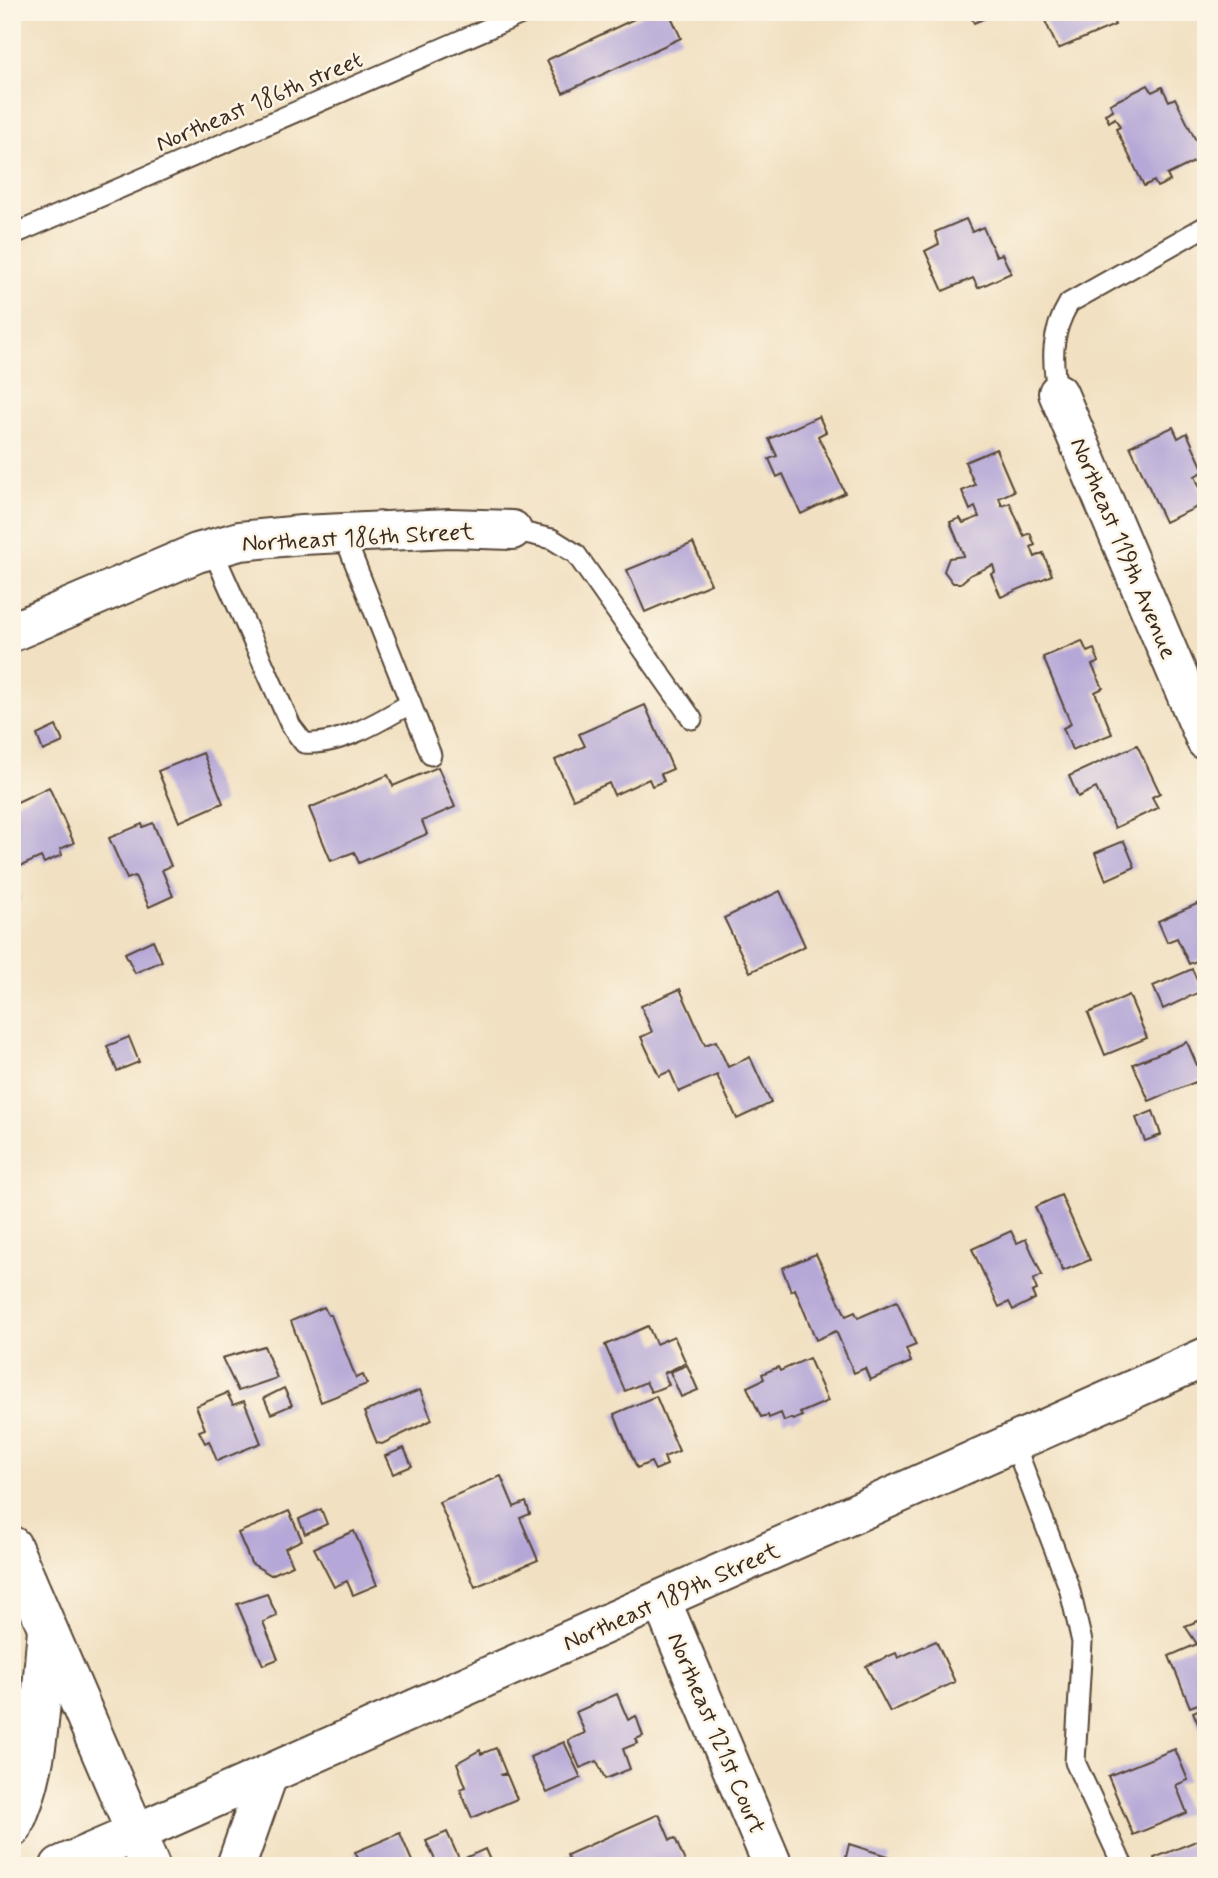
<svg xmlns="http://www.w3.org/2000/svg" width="1218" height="1878" font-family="Mynerve,sans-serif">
	<rect width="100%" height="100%" fill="#fcf5e5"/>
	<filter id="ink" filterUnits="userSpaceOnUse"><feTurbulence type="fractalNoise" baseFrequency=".0143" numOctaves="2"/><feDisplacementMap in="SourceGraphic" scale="14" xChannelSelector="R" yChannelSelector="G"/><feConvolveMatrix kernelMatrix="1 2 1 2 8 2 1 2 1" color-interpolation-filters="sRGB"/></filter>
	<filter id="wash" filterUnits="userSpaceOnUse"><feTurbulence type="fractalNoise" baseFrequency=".00686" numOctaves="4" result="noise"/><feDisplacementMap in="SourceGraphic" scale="28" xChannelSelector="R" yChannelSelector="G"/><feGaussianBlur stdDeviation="1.57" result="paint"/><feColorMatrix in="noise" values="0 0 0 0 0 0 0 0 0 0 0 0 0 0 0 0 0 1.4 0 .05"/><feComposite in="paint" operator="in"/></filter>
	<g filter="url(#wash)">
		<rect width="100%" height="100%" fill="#f1e0c1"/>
		<g id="blocks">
			<g fill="#b5a7d7">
				<path d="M649 12H669L681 38 563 93 547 60Z"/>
				<path d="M969 12H999L974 23Z"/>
				<path d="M1041 12H1110L1115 25 1058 49Z"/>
				<path d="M1148 85 1152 92 1162 87 1169 101 1175 98 1204 157 1167 175 1170 181 1157 187 1154 181 1144 186 1116 129 1120 127 1115 118 1109 122 1105 114 1113 110 1110 104Z"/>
				<path d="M966 219 972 232 983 227 996 256 1002 254 1011 273 978 288 973 278 943 291 925 251 939 244 935 232Z"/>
				<path d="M819 416 826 432 818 436 845 493 801 514 783 474 777 477 769 459 777 456 769 439Z"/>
				<path d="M1173 427 1178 438 1187 433 1204 471 1195 476 1206 503 1165 522 1130 446Z"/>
				<path d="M996 449 1014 491 999 498 1002 506 1010 503 1024 536 1030 533 1035 545 1031 547 1035 557 1043 553 1052 575 1001 597 991 574 995 572 993 565 970 575 961 583H953L944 571 949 558 964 556 950 522 960 518 963 523 979 517 975 507 970 510 962 491 975 485 965 462Z"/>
				<path d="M693 543 711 584 645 612 627 570Z"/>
				<path d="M1082 641 1087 652 1094 649 1099 662 1092 665 1103 688 1095 692 1112 734 1072 750 1063 728 1071 724 1043 657Z"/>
				<path d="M645 705 673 769 661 774 664 781 652 786 649 779 614 795 609 783 573 799 555 760 585 746 579 734Z"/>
				<path d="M56 726 63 742 43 751 37 735Z"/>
				<path d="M1137 745 1160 793 1152 797 1158 808 1115 828 1096 788 1078 797 1069 776Z"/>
				<path d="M203 753 223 803 179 822 158 771Z"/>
				<path d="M438 767 455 807 422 821 427 834 359 863 354 852 331 861 309 808 388 775 393 786Z"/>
				<path d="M49 787 74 843 60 849 62 855 44 863 41 857 12 870 13 804Z"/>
				<path d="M153 823 171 866 162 870 173 896 149 907 135 876 127 879 109 838 142 824 143 827Z"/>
				<path d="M1124 841 1135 867 1106 880 1095 853Z"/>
				<path d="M12 880 21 899 12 903Z"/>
				<path d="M780 891 805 946 750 972 724 918Z"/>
				<path d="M1206 900V957L1189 964 1177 938 1167 942 1158 921Z"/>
				<path d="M153 940 162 961 135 973 125 953Z"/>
				<path d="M1192 969 1202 991 1163 1009 1153 986Z"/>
				<path d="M680 989 705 1045 716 1041 728 1067 750 1057 771 1103 737 1119 717 1075 679 1092 670 1071 659 1076 641 1037 652 1032 641 1006Z"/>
				<path d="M1129 995 1147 1038 1105 1055 1088 1013Z"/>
				<path d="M129 1037 139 1062 117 1071 107 1046Z"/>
				<path d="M1187 1042 1203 1079 1149 1101 1133 1064Z"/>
				<path d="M1153 1111 1161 1135 1145 1141 1136 1118Z"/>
				<path d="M1061 1195 1090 1260 1063 1271 1035 1207Z"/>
				<path d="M1011 1231 1017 1243 1026 1239 1042 1275 1033 1280 1037 1290 1032 1292 1035 1299 1013 1310 1009 1302 999 1307 972 1249Z"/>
				<path d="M816 1254 846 1316 855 1312 858 1318 897 1301 916 1345 906 1349 911 1362 870 1380 865 1368 854 1373 836 1331 816 1340 795 1289 791 1291 782 1268Z"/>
				<path d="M324 1307 328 1315H331L356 1378 363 1375 367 1384 321 1402 291 1321Z"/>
				<path d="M648 1326 656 1344 674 1336 686 1363 664 1373 669 1385 651 1392 646 1382 625 1391 605 1345Z"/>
				<path d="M264 1346 277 1378 238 1391 222 1358Z"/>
				<path d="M809 1358 828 1401 800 1413 802 1416 793 1420 791 1418 784 1421 781 1413 769 1418 768 1415 761 1417 747 1387 764 1379 762 1374 778 1367 780 1371Z"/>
				<path d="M687 1365 698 1390 681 1397 670 1372Z"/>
				<path d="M284 1388 292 1405 271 1414 264 1398Z"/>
				<path d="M420 1390 432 1420 382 1444 377 1443 364 1412Z"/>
				<path d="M227 1393 233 1405 244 1401 261 1443 217 1461 209 1441 205 1443 199 1431 205 1429 196 1406Z"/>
				<path d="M656 1396 679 1451 664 1457 667 1465 655 1470 651 1462 637 1468 614 1414Z"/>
				<path d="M404 1448 412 1466 393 1474 385 1456Z"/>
				<path d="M501 1476 514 1507 526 1502 530 1514 520 1518 538 1560 475 1587 439 1502Z"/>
				<path d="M321 1509 327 1524 305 1534 299 1519Z"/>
				<path d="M289 1511 302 1540 285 1548 293 1565 271 1575 251 1563 238 1533Z"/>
				<path d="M354 1531 377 1585 353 1595 347 1581 334 1587 314 1548Z"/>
				<path d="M267 1594 277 1616 263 1622 278 1659 263 1665 237 1604Z"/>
				<path d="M1198 1621 1206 1632V1701L1190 1707 1169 1656 1197 1644 1185 1626Z"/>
				<path d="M936 1641 955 1682 890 1712 866 1666 896 1653 898 1658Z"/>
				<path d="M617 1694 628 1720 636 1716 643 1736 636 1739 638 1743 623 1749 630 1769 605 1779 597 1761 580 1768 568 1740 585 1733 576 1712Z"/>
				<path d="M1204 1707 1206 1711V1743L1193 1712Z"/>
				<path d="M564 1742 581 1778 547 1793 530 1757Z"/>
				<path d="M496 1748 506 1773 500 1775H507L517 1799 472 1818 460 1789 466 1787 457 1763 480 1750 481 1754Z"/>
				<path d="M1175 1749 1188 1780 1176 1785 1187 1813 1133 1835 1108 1776Z"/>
				<path d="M659 1814 670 1840 675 1838 686 1864 572 1866 567 1855Z"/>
				<path d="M447 1832 462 1865 438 1866 426 1841Z"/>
				<path d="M400 1833 414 1866H355L353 1862 359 1860 355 1852Z"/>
				<path d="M1206 1837V1866H1157L1154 1858Z"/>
				<path d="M849 1844 890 1857 887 1866H844Z"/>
				<path d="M485 1849 492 1865 499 1862 501 1866H468L465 1858Z"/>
			</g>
		</g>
	</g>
	<g filter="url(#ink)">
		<use href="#blocks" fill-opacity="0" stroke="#564536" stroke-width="2"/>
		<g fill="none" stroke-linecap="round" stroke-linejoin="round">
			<defs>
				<g id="lane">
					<path d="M12 235 526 12"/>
					<path d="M1058 393C1051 360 1051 333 1069 303L1206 226"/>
					<path d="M512 530 552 539 576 554 692 719"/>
					<path d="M343 533 431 755"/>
					<path d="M212 549 291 726 304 743C339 746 381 721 411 703"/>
					<path d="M1014 1443 1069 1587 1082 1642 1075 1762 1123 1866"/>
				</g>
				<g id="street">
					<path d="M1058 393 1206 741"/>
					<path d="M12 632 197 553 240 541 302 535 450 528 512 530"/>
					<path d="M661 1600 773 1866"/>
					<path d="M60 1866 136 1833"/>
				</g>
				<path id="secondary" d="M136 1833 1206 1357"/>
				<g id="highway">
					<path d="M12 1546 150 1866"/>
					<path d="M12 1828C42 1770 40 1694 47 1630"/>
					<path d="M236 1866 268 1775"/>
				</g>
			</defs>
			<use href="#lane" stroke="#564536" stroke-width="23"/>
			<use href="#street" stroke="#564536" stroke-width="42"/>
			<use href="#secondary" stroke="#564536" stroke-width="42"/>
			<use href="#highway" stroke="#564536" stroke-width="42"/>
			<use href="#lane" stroke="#fff" stroke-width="19"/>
			<use href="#street" stroke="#fff" stroke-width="38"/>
			<use href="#secondary" stroke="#fff" stroke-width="38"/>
			<use href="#highway" stroke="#fff" stroke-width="38"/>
		</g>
	</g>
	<g text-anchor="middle" stroke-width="5" stroke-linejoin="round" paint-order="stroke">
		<g font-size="24" fill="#3b2a1e" stroke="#fcf5e5">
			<text transform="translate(259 101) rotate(-23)" y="8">Northeast 186th street</text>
			<text transform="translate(358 537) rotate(-3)" y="8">Northeast 186th Street</text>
			<text transform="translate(1124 548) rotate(67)" y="8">Northeast 119th Avenue</text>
			<text transform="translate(671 1596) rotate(-24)" y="8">Northeast 189th Street</text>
			<text transform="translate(717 1733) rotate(67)" y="8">Northeast 121st Court</text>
		</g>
	</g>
	<rect width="1218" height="1878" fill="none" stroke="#fcf5e5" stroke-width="42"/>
</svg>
